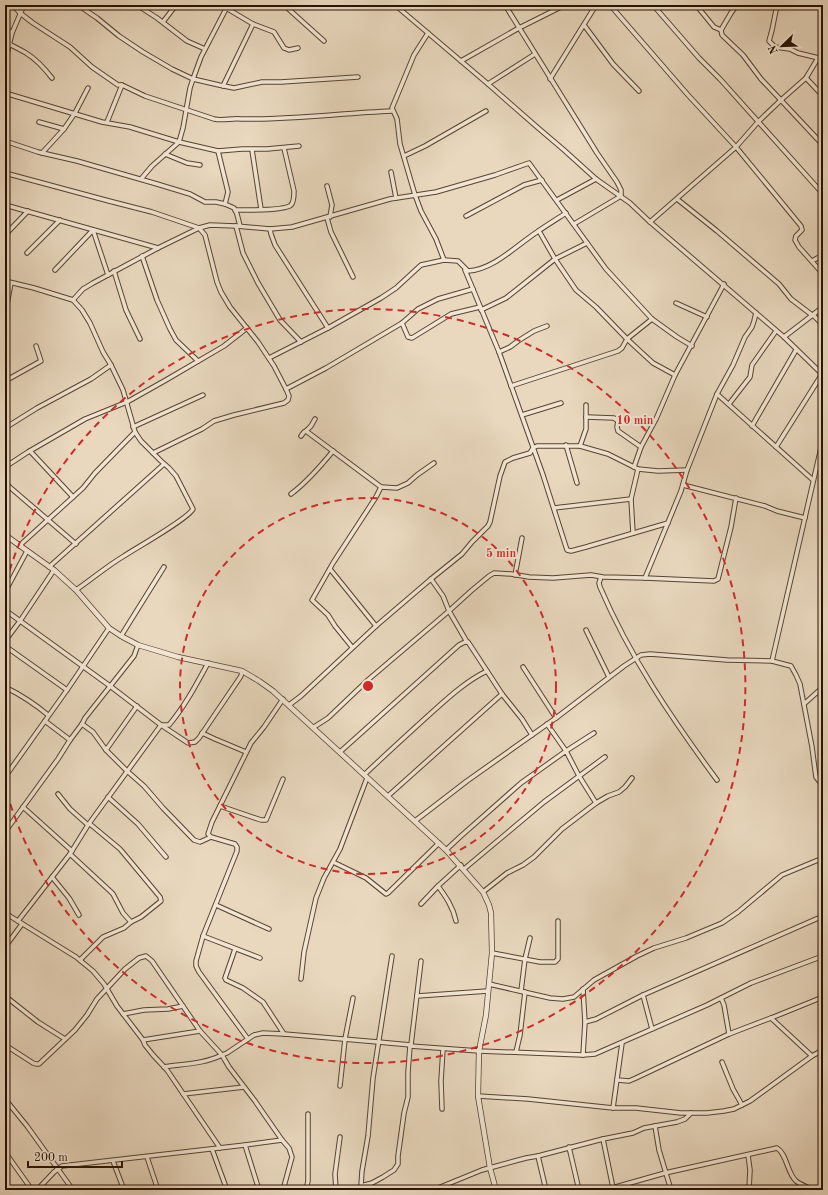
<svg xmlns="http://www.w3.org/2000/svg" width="828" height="1195" font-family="'Old Standard TT',serif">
	<rect width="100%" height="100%" fill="#e9d8be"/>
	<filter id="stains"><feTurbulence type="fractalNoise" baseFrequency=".005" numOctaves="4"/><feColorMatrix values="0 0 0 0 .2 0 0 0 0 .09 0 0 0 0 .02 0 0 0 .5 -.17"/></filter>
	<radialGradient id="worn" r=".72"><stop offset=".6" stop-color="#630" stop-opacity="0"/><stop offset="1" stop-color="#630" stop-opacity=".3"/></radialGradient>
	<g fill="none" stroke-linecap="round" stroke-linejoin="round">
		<defs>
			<g id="minor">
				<path d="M13 5 20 13 33 23 70 47 92 67 118 85H122L145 96 214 119C223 121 232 118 241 119 292 120 342 113 392 111"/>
				<path d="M78 5 97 18 119 36 143 52 172 69 193 79 219 85 234 88 262 82H281L358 77"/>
				<path d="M137 5 157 18 187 41 205 49"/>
				<path d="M284 5 324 41"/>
				<path d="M395 5 488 84 537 127 564 150 596 179 630 203 650 222 784 337 823 375"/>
				<path d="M505 5 597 153 617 182 621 190V196L574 224"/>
				<path d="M610 5 688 95 736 147 801 226 802 230 796 236 795 240 799 247 823 274"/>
				<path d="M653 5 699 58 720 79 823 194"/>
				<path d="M696 5 714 27 721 30"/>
				<path d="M737 5 731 13 721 30 722 35 743 55 761 79 823 145"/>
				<path d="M777 5 772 30 769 41 775 47 790 49 798 53 823 59"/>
				<path d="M226 8 253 24 274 32 284 48 289 50 298 48"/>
				<path d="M163 22 176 5"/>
				<path d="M584 25 613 64 639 91"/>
				<path d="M5 29 12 33"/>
				<path d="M428 33 414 55 392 108 397 119 400 144 415 195 421 211 436 239 444 260"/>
				<path d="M9 44C15 47 21 50 26 53 36 59 45 69 52 78"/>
				<path d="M461 61 519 28 565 5"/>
				<path d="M5 62 12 33 24 5"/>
				<path d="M806 78 823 96"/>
				<path d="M550 79 596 5"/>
				<path d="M488 84 535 54"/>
				<path d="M223 86 253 24"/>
				<path d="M5 93 102 122 130 127 179 142 218 151 242 149H267L299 146"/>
				<path d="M39 122 64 129"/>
				<path d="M107 122 122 85"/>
				<path d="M5 141 38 152 77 161 157 184 190 194 205 202H216L225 204 234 208 237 214 240 226"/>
				<path d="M252 150 261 209"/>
				<path d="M218 151 228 192 225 204"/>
				<path d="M42 153 64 129 75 113 88 88"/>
				<path d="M165 154 187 163 200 165"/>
				<path d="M404 156 425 146 486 111"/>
				<path d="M391 172 396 198"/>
				<path d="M5 173 109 201 152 212 199 228 205 235 217 282 221 292 230 307 258 342 274 366 286 389 289 396 288 400 284 403 234 415 214 421 202 429 153 453"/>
				<path d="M141 179 152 166 179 142 183 128 190 88 193 79 201 57 228 5"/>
				<path d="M327 186 332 205 330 217"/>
				<path d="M677 199 717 231 779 284 791 299 812 315"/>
				<path d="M557 200 596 179"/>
				<path d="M5 205 158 248 199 228 210 225 236 226 270 229 292 227 390 199 436 192 495 175 529 163 606 269 652 319 677 337 692 346"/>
				<path d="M235 210C245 210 285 211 291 205 294 202 294 195 294 191L284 148"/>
				<path d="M466 216 524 185 542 180"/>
				<path d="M327 218 331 232 353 277"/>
				<path d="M650 222 736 147 758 122 781 100 806 78 818 58"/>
				<path d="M236 226 243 253 258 283 280 320 301 342"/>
				<path d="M270 229 271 234 275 245 328 328"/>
				<path d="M539 231 555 259 576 290 596 307 627 339 641 352 653 363 675 375"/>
				<path d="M5 235 28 211"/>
				<path d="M27 253 60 220"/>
				<path d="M142 256 157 300 170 329 176 340 198 361"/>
				<path d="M812 261 823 255"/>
				<path d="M55 270 93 230 108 275"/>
				<path d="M465 270 499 352 543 475 567 550 571 551 586 547 668 523"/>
				<path d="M114 271 126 310 140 339"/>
				<path d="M5 281 34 288 73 300 83 289 93 283 158 248"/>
				<path d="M73 300 82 310 90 323 103 352 111 365 123 390 135 432 141 441 161 461 169 468 176 476 193 509C188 519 136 548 124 556 107 566 92 579 76 590"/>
				<path d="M676 303 707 317"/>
				<path d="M481 310 506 298 555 259 587 243"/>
				<path d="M5 315 11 283"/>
				<path d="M813 315 823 325"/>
				<path d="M402 323 408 337 412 338 451 314 480 307"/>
				<path d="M784 337 823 307"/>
				<path d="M499 352 510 347 518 341 534 331 547 326"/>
				<path d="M269 358 328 328 381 298 396 288 421 265 444 260 458 261 468 271C493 270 517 245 537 232 547 225 557 219 566 213"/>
				<path d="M5 381 41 361 36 346"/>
				<path d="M511 386 618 351 622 348 627 339 652 319"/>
				<path d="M286 389 326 368 402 323 418 309 438 299 473 289"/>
				<path d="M717 394 813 480"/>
				<path d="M729 404 750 377 752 365 776 331"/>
				<path d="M522 415 561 403"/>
				<path d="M586 417 614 418 618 421 617 427 618 431 641 447"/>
				<path d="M315 419 311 426 306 431 381 487 376 497 333 563 312 600 328 615 335 626 352 647"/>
				<path d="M752 426 796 350"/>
				<path d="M133 427 203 395"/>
				<path d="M5 428 37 408 91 379 111 365"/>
				<path d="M301 436 304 432 306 431"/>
				<path d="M566 445 577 483"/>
				<path d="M580 446 586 429V405"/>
				<path d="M776 447 822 374"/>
				<path d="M30 451 73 497"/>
				<path d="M5 467 28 452 85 419 127 402 166 380 224 346 247 328"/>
				<path d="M634 467 641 447 656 419 675 375 724 284"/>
				<path d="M5 483 76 544"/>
				<path d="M683 485 765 506 777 511 805 518"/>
				<path d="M381 487 397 488 408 483 417 475 434 463"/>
				<path d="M291 494C307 482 320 467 333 451"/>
				<path d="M554 508 631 499"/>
				<path d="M633 533 631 499 638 469"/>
				<path d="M19 546 83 488 95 473 135 432"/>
				<path d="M49 567 164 464"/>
				<path d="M330 569 376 626"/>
				<path d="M515 575 522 538"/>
				<path d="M601 577 599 583 600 587C630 657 672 719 717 780"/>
				<path d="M645 578 714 581 718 579 731 527 736 498"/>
				<path d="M5 592 27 551"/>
				<path d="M5 610 110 686 161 725 188 743 195 742 199 738 241 676 242 671"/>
				<path d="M586 630 609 677"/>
				<path d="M121 636 164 567"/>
				<path d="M5 641 20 621 54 570"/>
				<path d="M467 642 449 611 443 596 431 579 462 554 472 542 488 526 490 522 500 476 505 462 513 458 530 453 533 448 537 446H580L608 454 638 469 658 471 687 470"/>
				<path d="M138 645 134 656 85 718 82 724 93 732 106 750 127 771 144 786 163 808 194 840 200 842 211 837"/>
				<path d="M5 646 67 690"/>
				<path d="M772 661 823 439"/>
				<path d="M523 667 556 718"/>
				<path d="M5 687C21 695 35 704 48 715"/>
				<path d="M804 704 823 687"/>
				<path d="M289 705 301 696 376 626 431 579"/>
				<path d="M45 721 70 740 82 724"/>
				<path d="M547 724 566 751 594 733"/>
				<path d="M314 727 328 718 369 679 449 611 471 591 489 576 494 573 511 574 529 577 553 578 591 575 603 577 645 578 681 491 687 470 717 394 733 365 745 337 752 327 754 321 756 313"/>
				<path d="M202 733 215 739 246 752"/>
				<path d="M106 750 137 706"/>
				<path d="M340 752 459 645 465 642H468L470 645 502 694 522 719 532 735"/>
				<path d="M364 775C386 754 408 734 430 714 448 698 466 681 487 671"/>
				<path d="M5 777 67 690 109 628"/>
				<path d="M58 794 70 809 88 825"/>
				<path d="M388 796 502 694"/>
				<path d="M108 797 138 824 166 857"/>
				<path d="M220 806 261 820H266L283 779"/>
				<path d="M23 807 72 851"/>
				<path d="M415 821 467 781 556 718 624 666 641 655 650 654 727 660 772 661 791 666 796 675 800 684 812 747 815 770 816 777 819 781 823 783"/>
				<path d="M5 832 58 759 70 740"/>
				<path d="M446 850 461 836 521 783 566 751 579 776 596 803"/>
				<path d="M70 854 110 891 113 894 123 913 131 922 141 917 161 901 160 897 120 849 90 824"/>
				<path d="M333 862 366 878 386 894 388 893 439 843"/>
				<path d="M464 869 544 802 605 757"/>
				<path d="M52 877 69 898 79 915"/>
				<path d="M483 892 507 873 523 865 534 857 562 829 596 803 608 796 619 792 625 787 632 778"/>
				<path d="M421 904 438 886"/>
				<path d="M216 905 269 929"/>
				<path d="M5 913 76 957 93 971 104 984 117 1006 143 1040 145 1045 153 1055 167 1070 220 1148"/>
				<path d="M18 921 70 854 88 825 161 725H169C185 706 196 685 208 663"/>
				<path d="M456 921C453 907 446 897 438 886L461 865"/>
				<path d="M203 936 260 958"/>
				<path d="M5 947 22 924"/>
				<path d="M235 949 225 978 226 980 243 988 263 1002 284 1034"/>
				<path d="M492 953 540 962H555L558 959V921"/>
				<path d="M80 960 103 937 124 928 131 922"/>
				<path d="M301 979 304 952 316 898 324 878 340 849 367 778"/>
				<path d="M489 984 550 998 563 999 574 997 594 980 637 956 654 948 686 938 722 923 738 912 782 875 823 858"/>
				<path d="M583 989 585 1022"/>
				<path d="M521 991 525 959 530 938"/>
				<path d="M643 995 652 1029"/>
				<path d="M5 996 38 1022 65 1039"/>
				<path d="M417 996 488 991"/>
				<path d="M721 998 724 1005 729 1034"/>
				<path d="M123 1014 144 1010 168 1009 183 1006"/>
				<path d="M248 1039 199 972 196 966V961L203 936 237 851V847L235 844 211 837 208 834 212 822 251 743 264 727 283 699"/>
				<path d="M143 1040 200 1031"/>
				<path d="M5 1045 33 1063 36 1064H39L75 1030 87 1015 97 999 125 969 139 958 146 956 152 961 200 1031 222 1055C204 1064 183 1064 164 1067"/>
				<path d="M411 1045 421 961"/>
				<path d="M516 1052 520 1035 525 992"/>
				<path d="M583 1055 585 1022 596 1019 643 995 823 916"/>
				<path d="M812 1056 771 1018 823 997"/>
				<path d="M722 1062 733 1089 742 1105"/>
				<path d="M617 1080 629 1081 636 1078 729 1034 771 1018"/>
				<path d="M340 1086 345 1039 353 998"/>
				<path d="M183 1094 244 1087"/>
				<path d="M478 1096 528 1099 613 1108H636L681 1113H707L724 1111 734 1109 750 1101 812 1056 823 1050"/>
				<path d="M5 1099 27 1126 73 1190"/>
				<path d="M613 1108 622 1043"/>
				<path d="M442 1109 441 1081 443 1049"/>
				<path d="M655 1126 659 1150 671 1190"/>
				<path d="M603 1139 613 1188"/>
				<path d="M282 1140 289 1148 292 1157 283 1190"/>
				<path d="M569 1147 579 1190"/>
				<path d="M212 1149 227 1190"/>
				<path d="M5 1152 32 1190"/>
				<path d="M748 1155 750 1170 749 1190"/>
				<path d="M538 1156 546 1190"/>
				<path d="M147 1157 158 1190"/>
				<path d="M113 1161 124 1190"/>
				<path d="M361 1186 362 1171 368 1136 373 1078 392 956"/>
				<path d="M37 1190 54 1172 62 1166 245 1145"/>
				<path d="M259 1190 245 1145 282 1140 255 1101 229 1067 222 1055 227 1053 254 1035 263 1033 284 1034 378 1042 411 1045 410 1046 479 1051 583 1055 595 1054 707 1005 751 983 823 956"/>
				<path d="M306 1190 308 1181V1114"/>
				<path d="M336 1190 335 1174 340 1137"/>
				<path d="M358 1190 361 1186 372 1183 383 1177 394 1170 398 1164V1156L404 1113 408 1097V1072L410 1046"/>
				<path d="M433 1190 482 1170 526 1158 538 1156 603 1139 633 1133 644 1128 677 1122 685 1119 691 1113"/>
				<path d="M605 1190 665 1173 777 1148C787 1154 787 1173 796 1181 801 1185 808 1187 813 1190"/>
			</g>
			<path id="tertiary" d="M5 535 54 570 76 590 109 628 121 636 138 645 178 657 242 671 259 681 273 691 446 850 483 892 489 905 491 913 492 953 486 1015 479 1051 478 1096 490 1168 496 1190"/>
		</defs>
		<use href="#minor" stroke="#584332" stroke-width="5.5"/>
		<use href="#tertiary" stroke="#584332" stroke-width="6"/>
		<use href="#minor" stroke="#f1e6d5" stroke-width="3.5"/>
		<use href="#tertiary" stroke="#f1e6d5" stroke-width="4.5"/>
	</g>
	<g fill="none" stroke="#d62828" stroke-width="2" stroke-dasharray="7 5">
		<circle cx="368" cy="686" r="188"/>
		<path d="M6 582A377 377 0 1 1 6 790"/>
	</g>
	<circle cx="368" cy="686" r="6" fill="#d62828" stroke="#f1e6d5" stroke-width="2"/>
	<g font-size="12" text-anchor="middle" font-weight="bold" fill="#d62828" stroke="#f1e6d5" stroke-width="4" stroke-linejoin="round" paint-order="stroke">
		<text x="635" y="424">10 min</text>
		<text x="501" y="557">5 min</text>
	</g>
	<rect width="828" height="1195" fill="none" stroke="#e9d8be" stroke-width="20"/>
	<rect x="6" y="6" width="816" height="1183" fill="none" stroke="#281103" stroke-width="2"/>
	<rect x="10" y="10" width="808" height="1175" fill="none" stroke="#281103"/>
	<g transform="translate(782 46) rotate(247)" stroke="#f1e6d5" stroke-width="3" paint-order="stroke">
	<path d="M0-3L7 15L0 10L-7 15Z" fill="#281103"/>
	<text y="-6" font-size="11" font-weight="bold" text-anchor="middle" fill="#281103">N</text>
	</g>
	<path d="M28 1161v6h94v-6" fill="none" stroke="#281103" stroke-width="2"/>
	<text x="34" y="1161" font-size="12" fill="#281103" stroke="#f1e6d5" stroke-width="3" paint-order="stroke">200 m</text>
	<rect width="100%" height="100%" filter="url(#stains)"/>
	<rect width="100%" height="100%" fill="url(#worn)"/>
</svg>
